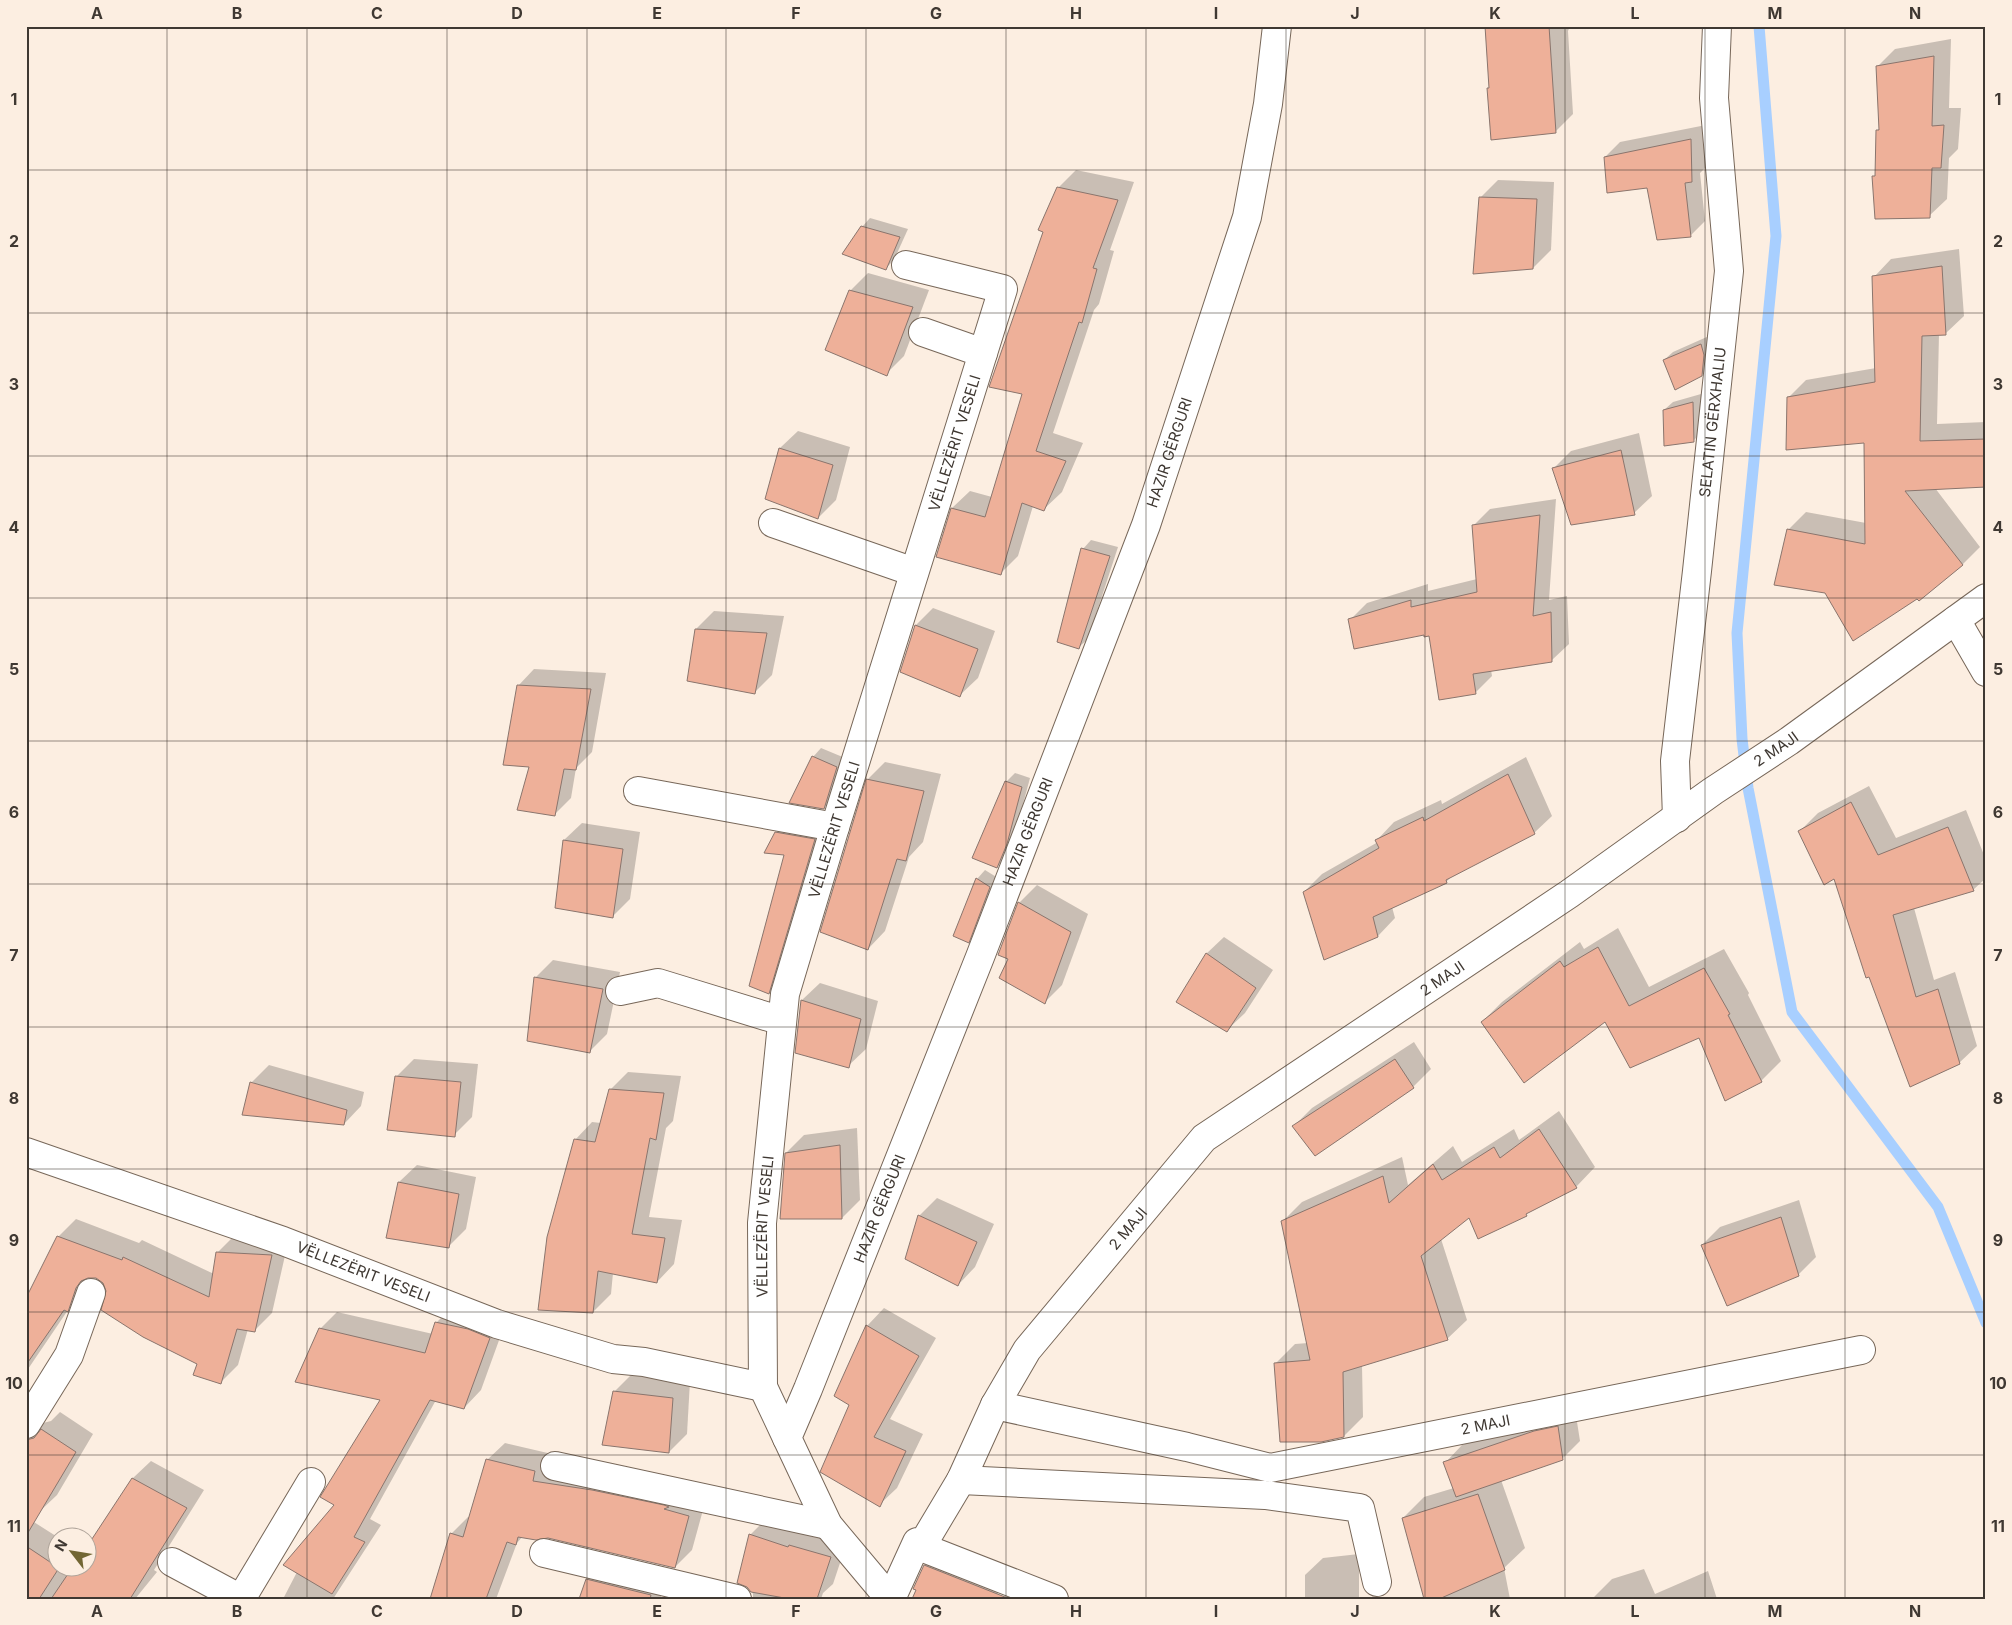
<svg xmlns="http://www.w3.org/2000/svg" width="2012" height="1625" font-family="Inter,sans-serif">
	<rect width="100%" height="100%" fill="#fceee1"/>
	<g fill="#0003">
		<path d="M1486 26H1570L1568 31 1573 114 1555 132Z"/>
		<path d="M1951 39 1949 108H1961L1958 149 1949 158 1947 199 1929 216 1874 177 1876 174 1877 131 1880 128 1878 66 1895 49Z"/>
		<path d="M1706 125 1707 166 1700 173 1705 221 1690 236 1648 187 1605 157 1620 142Z"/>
		<path d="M1076 170 1134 182 1110 250 1114 251 1099 304 1094 310 1053 433 1083 443 1062 492 1044 509 1033 506 1018 556 1000 574 952 508 970 491 992 497 1024 393 1059 187Z"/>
		<path d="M1498 180 1554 182 1551 250 1533 268 1480 198Z"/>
		<path d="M870 218 908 229 894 260 885 269 862 227Z"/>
		<path d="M1959 249 1964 316 1946 333 1939 334 1937 424 1986 422V486L1935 488 1980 547 1963 564 1919 600 1788 530 1806 512 1866 523 1865 441 1788 398 1806 380 1876 368 1874 277 1891 259Z"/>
		<path d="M868 273 929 290 904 356 886 374 850 291Z"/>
		<path d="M1709 336 1710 366 1701 375 1664 360 1673 352Z"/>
		<path d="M1701 394 1702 432 1693 441 1664 410 1673 402Z"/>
		<path d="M798 431 850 447 836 500 818 518 780 448Z"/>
		<path d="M1639 433 1652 496 1634 513 1554 468 1571 451Z"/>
		<path d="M1556 499 1549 600 1567 596 1569 644 1552 660 1491 670 1492 676 1475 693 1430 634 1350 620 1367 603 1428 584V591L1477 579 1473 526 1490 509Z"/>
		<path d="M1091 540 1118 547 1088 639 1079 647 1083 549Z"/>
		<path d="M933 608 995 631 978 678 960 695 901 672 916 625Z"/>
		<path d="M714 611 784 616 772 675 754 693 696 629Z"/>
		<path d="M534 669 606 673 592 752 576 768 571 798 554 815 531 765 518 686Z"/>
		<path d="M821 748 845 758 832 799 824 808 813 757Z"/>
		<path d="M1526 757 1552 816 1534 833 1453 875 1446 882 1392 907 1395 918 1378 936 1304 892 1322 874 1378 842 1377 840 1394 822 1441 800 1442 804Z"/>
		<path d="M885 762 941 774 923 842 909 857 885 931 868 949V779Z"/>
		<path d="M1015 773 1030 778 1015 834 1006 858 997 867 1006 782Z"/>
		<path d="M1869 786 1896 838 1966 810 1986 860V878L1973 890 1914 908 1934 980 1955 972 1977 1046 1959 1063 1835 877 1800 831 1818 813Z"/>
		<path d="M792 816 830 824 785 977 769 993 786 854 776 833Z"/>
		<path d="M582 823 640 832 630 899 613 916 564 840Z"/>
		<path d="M985 870 998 878 977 933 968 941 977 879Z"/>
		<path d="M1037 885 1088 914 1062 985 1045 1002 1009 959 1019 903Z"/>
		<path d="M1618 928 1649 987 1724 949 1749 993 1748 995 1781 1061 1761 1081 1700 1037 1606 1021 1482 1022 1502 1002 1580 942 1584 949Z"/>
		<path d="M1224 937 1273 970 1245 1013 1227 1030 1206 954Z"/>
		<path d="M553 960 620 972 607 1034 589 1052 535 978Z"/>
		<path d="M820 983 878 1001 866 1049 848 1066 802 1000Z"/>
		<path d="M1414 1042 1431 1069 1413 1087 1315 1154 1294 1126 1312 1108Z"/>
		<path d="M414 1059 478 1064 472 1117 454 1135 396 1077Z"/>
		<path d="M269 1065 364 1092 361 1106 344 1124 252 1082Z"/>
		<path d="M628 1072 681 1076 673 1121 666 1128 649 1217 682 1220 674 1264 657 1282 613 1273 611 1294 593 1312 575 1140 592 1122 601 1123 610 1090Z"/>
		<path d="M1559 1111 1595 1167 1576 1187 1531 1210 1526 1214 1478 1237 1470 1216 1441 1239 1467 1320 1447 1339 1362 1365 1363 1417 1344 1436 1275 1364 1295 1344 1308 1343 1282 1222 1302 1202 1402 1157 1408 1185 1453 1146 1462 1162 1514 1129 1519 1140Z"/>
		<path d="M857 1128 860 1200 842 1218 786 1153 804 1135Z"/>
		<path d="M417 1165 476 1177 466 1229 448 1247 399 1182Z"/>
		<path d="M937 1198 994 1224 975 1267 958 1285 919 1216Z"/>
		<path d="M1799 1200 1816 1257 1798 1275 1702 1245 1720 1227Z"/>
		<path d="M76 1219 139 1243 142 1240 214 1274 217 1253 235 1235 289 1238 272 1313 255 1330 248 1329 238 1365 220 1383 108 1291 104 1282 96 1277H91L85 1293 68 1310 26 1372V1300L58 1237Z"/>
		<path d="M454 1305 506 1321 481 1390 464 1408 436 1400 370 1519 381 1525 333 1599H283L297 1572 336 1505 382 1399 320 1329 337 1312 433 1334 436 1323Z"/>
		<path d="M884 1308 936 1338 890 1419 923 1434 897 1488 879 1505 851 1404 867 1326Z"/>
		<path d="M632 1374 690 1381 687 1434 669 1452 614 1392Z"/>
		<path d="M26 1390 32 1394 35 1420 43 1423 51 1421 60 1412 93 1434 57 1495 39 1512 26 1504Z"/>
		<path d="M1575 1409 1580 1441 1562 1459 1501 1480 1525 1548 1504 1568 1510 1599H1425L1403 1518 1424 1497 1454 1488 1445 1463 1462 1445 1553 1414Z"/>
		<path d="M505 1443 552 1454 706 1499 692 1550 675 1567 548 1537 523 1536 517 1543 496 1599H447L451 1534 468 1517H470L487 1460Z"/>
		<path d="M151 1461 204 1490 154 1570 157 1572 135 1599H26V1517L59 1538 58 1568H88V1547L133 1478Z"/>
		<path d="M768 1517 848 1539 833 1584 823 1593 821 1599H753V1594L749 1587 750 1535Z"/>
		<path d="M943 1548 999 1591 995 1599 925 1566Z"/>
		<path d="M1359 1554V1599H1305V1575L1323 1558Z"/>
		<path d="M605 1562 668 1577 660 1599H580L587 1580Z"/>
		<path d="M1644 1569 1655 1594 1708 1571 1717 1599H1592L1612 1579Z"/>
	</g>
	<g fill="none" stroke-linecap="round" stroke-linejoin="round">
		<path stroke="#a8cfff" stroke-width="11" d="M1759 26 1776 236 1737 633 1742 739 1748 788 1792 1012 1938 1207 1986 1323"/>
	</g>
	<g fill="#eeb099" stroke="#8a756d">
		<path d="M1485 26H1549L1556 133 1491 140 1487 88H1489Z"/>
		<path d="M1934 56 1932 126 1944 125 1941 168H1932L1930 218 1875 219 1872 176H1875L1876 130H1879L1876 66Z"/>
		<path d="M1691 139 1692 182 1685 183 1691 237 1657 240 1647 188 1607 193 1604 157Z"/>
		<path d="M1057 187 1118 200 1093 268 1097 269 1082 323 1079 322 1036 451 1066 461 1044 511 1022 503 1001 575 936 557 951 508 985 517 1022 394 989 387 1043 232 1038 230Z"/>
		<path d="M1479 197 1537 199 1533 269 1473 274Z"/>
		<path d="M861 226 900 237 886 270 842 254Z"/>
		<path d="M1942 266 1946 335 1922 336 1920 441 1986 439V487L1905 491 1963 565 1919 601 1917 599 1853 641 1825 593 1774 585 1787 529 1865 544 1864 443 1786 450 1787 397 1875 382 1872 276Z"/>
		<path d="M849 290 913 307 887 376 825 350Z"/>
		<path d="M1701 344 1704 355 1702 376 1675 390 1663 360Z"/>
		<path d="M1693 402 1694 442 1664 446 1663 410Z"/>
		<path d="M779 448 833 465 818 519 765 499Z"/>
		<path d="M1621 450 1635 515 1571 525 1552 468Z"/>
		<path d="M1540 515 1533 616 1551 612 1552 662 1473 674 1476 694 1439 700 1429 636 1424 637V635L1354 649 1348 619 1411 600V607L1477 592 1472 525Z"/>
		<path d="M1081 548 1110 556 1079 649 1057 642Z"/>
		<path d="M915 625 978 649 960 697 900 672Z"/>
		<path d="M695 629 767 633 755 694 687 681Z"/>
		<path d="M517 685 591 689 576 770 564 769 555 816 517 810 529 767 503 765Z"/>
		<path d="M812 756 837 767 824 809 789 803Z"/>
		<path d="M1508 774 1535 834 1446 880 1447 883 1373 917 1378 937 1324 960 1303 892 1379 848 1375 840 1423 817 1424 821Z"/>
		<path d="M866 779 924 791 906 861 897 859 868 950 820 932Z"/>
		<path d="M1005 781 1022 787 1007 844 997 868 972 858Z"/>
		<path d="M1851 802 1878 855 1948 827 1974 891 1893 915 1916 997 1938 989 1960 1064 1910 1087 1869 977 1866 978 1834 879 1824 885 1798 831Z"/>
		<path d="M775 832 815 839 769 994 749 986 784 855 764 853Z"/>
		<path d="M563 840 623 849 613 918 555 908Z"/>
		<path d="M976 878 990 887 969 943 953 936Z"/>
		<path d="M1018 902 1071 932 1045 1004 999 978 1008 959 998 955Z"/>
		<path d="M1598 947 1629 1006 1704 968 1730 1014 1728 1015 1762 1082 1725 1101 1699 1038 1630 1068 1605 1022 1524 1083 1481 1022 1560 961 1564 967Z"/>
		<path d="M1206 953 1256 988 1227 1032 1176 1002Z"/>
		<path d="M534 977 603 989 590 1053 527 1041Z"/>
		<path d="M801 1000 861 1019 849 1068 795 1053Z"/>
		<path d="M1395 1059 1414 1088 1315 1156 1292 1126Z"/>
		<path d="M395 1076 461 1082 455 1137 387 1130Z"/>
		<path d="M250 1082 347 1110 344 1125 242 1115Z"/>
		<path d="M609 1089 664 1093 656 1140 650 1138 632 1234 665 1238 657 1283 598 1271 593 1313 538 1310 547 1237 574 1139 595 1142Z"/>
		<path d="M1539 1129 1577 1188 1526 1214 1527 1216 1478 1239 1469 1218 1421 1256 1448 1340 1343 1372 1344 1437 1321 1442H1280L1274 1363 1310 1360 1281 1221 1383 1176 1389 1203 1433 1164 1442 1180 1494 1147 1500 1158Z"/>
		<path d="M840 1145 842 1219H780L785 1153Z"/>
		<path d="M398 1182 459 1194 449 1248 386 1238Z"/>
		<path d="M918 1215 977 1242 958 1286 905 1259Z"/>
		<path d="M1781 1217 1799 1276 1727 1306 1701 1245Z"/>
		<path d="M57 1236 122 1260 123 1257 209 1297 216 1252 272 1255 255 1332 237 1329 221 1384 193 1375 197 1364 143 1337 101 1310 106 1291 103 1283 96 1278H88L81 1281 76 1288 68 1312 64 1310 26 1365V1298Z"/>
		<path d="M435 1322 468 1329 490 1338 464 1409 430 1400 354 1537 365 1542 332 1594 283 1565 334 1505 320 1497 380 1400 295 1382 319 1328 425 1353Z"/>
		<path d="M866 1325 919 1356 874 1437 906 1451 880 1507 820 1472 849 1405 834 1396Z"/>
		<path d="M613 1391 673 1398 669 1453 602 1445Z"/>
		<path d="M1558 1426 1563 1460 1456 1497 1443 1462 1534 1431Z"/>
		<path d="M41 1429 76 1452 26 1536V1440L34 1438Z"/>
		<path d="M486 1459 535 1471 533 1481 592 1490 664 1505 669 1507 664 1509 689 1516 675 1568 548 1538 536 1540 518 1537 516 1545 507 1542 486 1599H430L450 1533 463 1537Z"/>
		<path d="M132 1478 187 1508 130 1599H51L72 1568H88V1545Z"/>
		<path d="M1478 1494 1505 1570 1439 1599H1424L1402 1518Z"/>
		<path d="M749 1534 788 1547 789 1545 831 1557 817 1599H790L751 1592 747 1587 737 1583Z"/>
		<path d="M26 1546 59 1568 39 1599H26Z"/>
		<path d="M924 1565 1010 1599H912L916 1590 913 1589Z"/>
		<path d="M586 1579 651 1595 650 1599H579Z"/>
	</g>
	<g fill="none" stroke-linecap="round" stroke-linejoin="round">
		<defs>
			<g id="minor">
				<path d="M923 332 983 353"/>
				<path d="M773 523 914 572"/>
				<path d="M1956 620 1986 672"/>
				<path d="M638 791 835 827"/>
				<path id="s1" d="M1677 818 1675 761 1697 571 1729 271 1714 98 1717 26"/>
				<path d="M620 991 658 983 782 1021"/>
				<path id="s2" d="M26 1152 283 1241 497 1324 613 1359 644 1362 763 1387 762 1223 785 994 835 827 1003 289 906 265"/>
				<path d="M763 1387 787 1438"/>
				<path id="s3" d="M995 1405 1187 1447 1270 1468 1861 1350"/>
				<path d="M26 1424 69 1355 91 1293"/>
				<path d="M555 1466 828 1525"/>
				<path d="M961 1480 1265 1495 1360 1508 1377 1582"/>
				<path d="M921 1547 1054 1599"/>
				<path d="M544 1553 737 1599"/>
				<path d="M172 1562 241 1599"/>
				<path d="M241 1599 311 1482"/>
				<path id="s4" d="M890 1599 828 1525 787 1438 808 1389 980 957 1146 525 1247 217 1268 104 1277 26"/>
				<path id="s5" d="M891 1599 917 1542 921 1547 961 1480 995 1405 1027 1350 1204 1138 1569 894 1713 791 1789 741 1986 598"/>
			</g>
		</defs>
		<use href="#minor" stroke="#776759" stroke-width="30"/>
		<use href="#minor" stroke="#fff" stroke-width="28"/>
	</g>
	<path fill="none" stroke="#3f3832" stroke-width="1" stroke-opacity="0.55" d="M167 26V1599M307 26V1599M447 26V1599M587 26V1599M726 26V1599M866 26V1599M1006 26V1599M1146 26V1599M1286 26V1599M1425 26V1599M1565 26V1599M1705 26V1599M1845 26V1599M26 170H1986M26 313H1986M26 456H1986M26 598H1986M26 741H1986M26 884H1986M26 1027H1986M26 1169H1986M26 1312H1986M26 1455H1986"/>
	<g text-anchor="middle" stroke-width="5" stroke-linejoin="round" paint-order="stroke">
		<g font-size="15" fill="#3f3832" stroke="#fceee1">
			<text dy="5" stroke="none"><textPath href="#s1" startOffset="398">SELATIN GËRXHALIU</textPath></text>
			<text dy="5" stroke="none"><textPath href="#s2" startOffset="1746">VËLLEZËRIT VESELI</textPath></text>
			<text dy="5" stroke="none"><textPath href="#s4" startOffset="1250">HAZIR GËRGURI</textPath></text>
			<text dy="5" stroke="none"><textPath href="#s5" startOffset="1261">2 MAJI</textPath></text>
			<text dy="5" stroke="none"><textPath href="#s2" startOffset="1341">VËLLEZËRIT VESELI</textPath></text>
			<text dy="5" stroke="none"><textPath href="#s4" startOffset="845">HAZIR GËRGURI</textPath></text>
			<text dy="5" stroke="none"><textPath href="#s5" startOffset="856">2 MAJI</textPath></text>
			<text dy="5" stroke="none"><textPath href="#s4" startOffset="440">HAZIR GËRGURI</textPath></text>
			<text dy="5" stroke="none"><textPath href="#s2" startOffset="936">VËLLEZËRIT VESELI</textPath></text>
			<text dy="5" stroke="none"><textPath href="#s5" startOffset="451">2 MAJI</textPath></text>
			<text dy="5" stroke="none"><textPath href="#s2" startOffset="358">VËLLEZËRIT VESELI</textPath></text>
			<text dy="5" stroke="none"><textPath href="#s3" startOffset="502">2 MAJI</textPath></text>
		</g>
	</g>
	<rect width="2012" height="1625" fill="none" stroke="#fceee1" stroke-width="55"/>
	<g transform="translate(72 1552) rotate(301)"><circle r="24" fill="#fceee1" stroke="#b0a59b"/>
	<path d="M0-4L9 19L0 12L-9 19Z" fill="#726633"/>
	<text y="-8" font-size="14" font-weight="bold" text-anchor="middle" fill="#3f3832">N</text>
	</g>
	<rect x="28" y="28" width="1956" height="1570" fill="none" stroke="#3f3832" stroke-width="2"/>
	<g font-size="16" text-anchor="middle" font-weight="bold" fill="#3f3832">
		<text x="97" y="19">A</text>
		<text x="237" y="19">B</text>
		<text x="377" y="19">C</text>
		<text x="517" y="19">D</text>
		<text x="657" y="19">E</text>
		<text x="796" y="19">F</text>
		<text x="936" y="19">G</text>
		<text x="1076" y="19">H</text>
		<text x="1216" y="19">I</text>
		<text x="1355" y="19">J</text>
		<text x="1495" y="19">K</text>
		<text x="1635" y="19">L</text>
		<text x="1775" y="19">M</text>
		<text x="1915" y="19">N</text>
		<text x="14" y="105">1</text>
		<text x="1998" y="105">1</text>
		<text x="14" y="247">2</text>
		<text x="1998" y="247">2</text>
		<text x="14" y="390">3</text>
		<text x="1998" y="390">3</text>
		<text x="14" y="533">4</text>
		<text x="1998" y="533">4</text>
		<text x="14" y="675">5</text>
		<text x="1998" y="675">5</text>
		<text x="14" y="818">6</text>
		<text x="1998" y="818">6</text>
		<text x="14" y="961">7</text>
		<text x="1998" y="961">7</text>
		<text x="14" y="1104">8</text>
		<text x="1998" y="1104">8</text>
		<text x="14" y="1246">9</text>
		<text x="1998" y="1246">9</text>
		<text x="14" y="1389">10</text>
		<text x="1998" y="1389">10</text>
		<text x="14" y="1532">11</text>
		<text x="1998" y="1532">11</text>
		<text x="97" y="1617">A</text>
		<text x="237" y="1617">B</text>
		<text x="377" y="1617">C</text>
		<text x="517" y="1617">D</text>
		<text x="657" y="1617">E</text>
		<text x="796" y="1617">F</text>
		<text x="936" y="1617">G</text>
		<text x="1076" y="1617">H</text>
		<text x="1216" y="1617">I</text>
		<text x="1355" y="1617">J</text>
		<text x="1495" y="1617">K</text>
		<text x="1635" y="1617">L</text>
		<text x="1775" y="1617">M</text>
		<text x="1915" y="1617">N</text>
	</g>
</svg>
